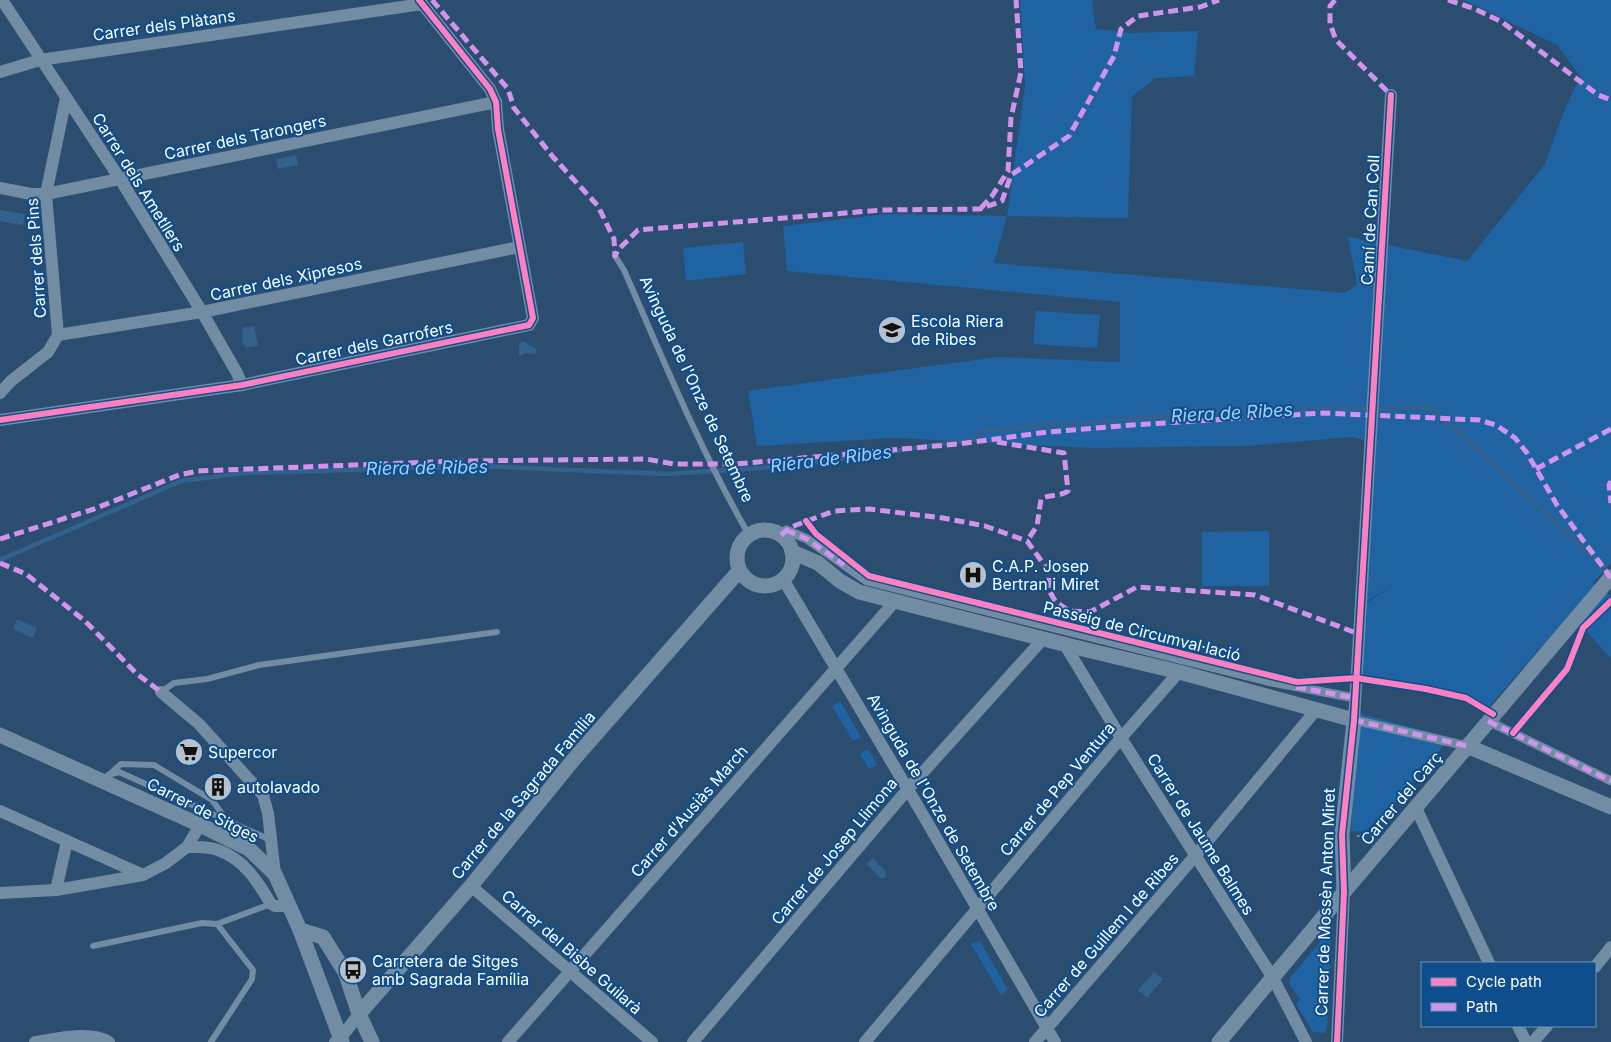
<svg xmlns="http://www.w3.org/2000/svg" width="1611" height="1042" font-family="Inter,sans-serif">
	<rect width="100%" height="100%" fill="#2b4d6f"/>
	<g fill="#1f63a2">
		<path d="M1020 0H1094L1092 3 1096 29 1130 33 1198 31 1194 76 1156 78 1132 96 1128 218 1007 216 994 263 1345 293 1357 284 1348 237 1467 261 1545 164 1562 116 1580 76 1557 45 1464 0H1611V563L1593 583 1611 596V659L1571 613 1488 708 1362 674 1366 603 1396 584 1365 602 1376 443 1352 437 1247 446 1092 448 895 438 757 446 748 391 997 357 1120 362V302L787 271 783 226 886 214 1007 216 1025 86Z"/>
		<path d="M743 242 746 274 686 281 683 248Z"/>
		<path d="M1036 311 1100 315 1097 348 1033 344Z"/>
		<path d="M1269 531V586H1202V532Z"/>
		<path d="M840 701 861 737 853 741 832 706Z"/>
		<path d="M1358 713 1438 734 1437 737 1445 744 1380 821 1376 819 1366 832 1351 831Z"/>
		<path d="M868 749 877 765 869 769 860 754Z"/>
		<path d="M1324 937 1331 941 1327 1029 1324 1033 1313 1032 1296 1004 1300 1000 1289 983 1290 978Z"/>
		<path d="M980 941 1008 990 1001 995 971 944Z"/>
	</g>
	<g fill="#32618e">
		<path d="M296 155 298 165 278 169 276 159Z"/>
		<path d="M0 210 25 214 23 225 0 221Z"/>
		<path d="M254 326 258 346 246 348 242 341 243 332 242 328Z"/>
		<path d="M522 341 535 348 537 352 535 354 525 353 521 356 519 355V346Z"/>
		<path d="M17 619 37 628 33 638 13 629Z"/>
		<path d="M873 858 886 872 885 878H880L867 864Z"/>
		<path d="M1154 972 1163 979 1147 998 1138 990Z"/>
	</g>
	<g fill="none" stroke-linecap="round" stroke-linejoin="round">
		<path stroke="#32618e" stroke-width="4.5" d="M0 560 181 481 243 473 481 466 666 474 790 466 970 440 983 431 1257 409 1432 408 1611 574"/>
		<path stroke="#728ca4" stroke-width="2.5" stroke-dasharray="2.5 4" stroke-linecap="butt" d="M1357 836H1367L1373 833"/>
		<g stroke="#728ca4" stroke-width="6">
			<path d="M615 256 624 270C663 359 700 450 749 535"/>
			<path d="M161 692 174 683 207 679 259 665 497 632"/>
			<path d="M111 773 121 764 154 765 212 800 226 819"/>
			<path d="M105 782 108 775 119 772 264 837 270 840"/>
			<path d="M93 946 202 923 217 924 271 904"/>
			<path d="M211 1042 252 979 253 970 217 924"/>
		</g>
		<g stroke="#728ca4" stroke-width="9">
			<path d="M786 530 807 539 867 581 1267 681 1355 698"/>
			<path d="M1354 720 1467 746"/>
			<path d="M1488 721 1611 781"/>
		</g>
		<g stroke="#728ca4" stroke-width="12">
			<path d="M2 0 120 179 202 312 237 373 242 385"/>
			<path d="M0 72 40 60 422 4"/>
			<path d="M0 188 31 194H46L496 102"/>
			<path d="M58 335 202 312 519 247"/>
			<path d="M0 393 11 381 48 352 58 335 46 194 66 98"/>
			<path d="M0 420 242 385 529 325 533 318 498 129 496 102 490 89 419 0"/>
			<path d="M783 579 916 803 1055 1042"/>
			<path d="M1065 645 1121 738 1273 978 1306 1042"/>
			<path d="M161 692 199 724 263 795 268 813 275 874"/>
			<path d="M1354 720 1391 95"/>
			<path d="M1416 808 1489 963"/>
			<path d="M0 811 143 875"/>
			<path d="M187 847C197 847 209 846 218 850 244 859 258 882 271 904L275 906H289"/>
			<path d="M471 886 652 1042"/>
			<path d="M56 890 67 841"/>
			<path d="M0 893 56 890 143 875 166 863 187 847 200 825"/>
			<path d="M1595 967 1611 947"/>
			<path d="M1518 1026 1526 1042"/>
			<path d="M35 1042C55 1039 91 1030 109 1042"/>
			<path d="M335 1042 340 1039 359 1014"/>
			<path d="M508 1042 890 607 892 601"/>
			<path d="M693 1042 908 789 1043 639"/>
			<path d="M865 1042 1121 738 1179 672"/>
			<path d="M1035 1042 1195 856 1316 710"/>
			<path d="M1337 1042 1344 892"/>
			<path d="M1533 1042 1547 1026"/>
		</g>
		<g stroke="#728ca4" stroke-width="15">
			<circle cx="765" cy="558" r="28"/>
			<path d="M792 552 818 563 840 581 859 592 1083 649 1179 672 1354 720 1342 835 1344 892"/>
			<path d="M0 735 200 825 249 849 275 874 300 930 342 1042"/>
			<path d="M1467 746 1611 807"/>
			<path d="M300 930 323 937 345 972 359 1014 372 1042"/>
			<path d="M359 1014 471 886 574 759 739 571"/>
			<path d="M1219 1042 1344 892 1611 577"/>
		</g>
		<g stroke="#d193ec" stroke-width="5" stroke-dasharray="10 5" stroke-linecap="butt">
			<path d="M432 0 508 89 514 108 553 157 598 206 614 239 615 256 618 250 638 230 882 210 980 209 1002 201 1011 175 1069 136 1114 56 1121 29 1138 16 1200 7 1219 0"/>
			<path d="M1335 0 1330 6V24L1336 40 1391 95"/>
			<path d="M1448 0 1475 9 1502 22 1598 95 1611 100"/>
			<path d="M981 208 992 196 1008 171 1011 118 1021 72 1016 0"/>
			<path d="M997 442 1064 453 1068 491C1060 497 1050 494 1041 499L1037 526 1027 541"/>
			<path d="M1536 469 1611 429"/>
			<path d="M1611 481 1609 485 1611 503"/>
			<path d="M786 530 807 539 844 565"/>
			<path d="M781 535 791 527 834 511 869 509 943 518 985 526 1027 541 1050 573 1048 588 1055 601 1069 611 1090 612 1137 587 1255 595 1359 634"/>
			<path d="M0 539 94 509 179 475 198 471 458 461 646 459 674 464H736L958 444 1048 432 1132 425 1323 413 1479 420 1496 425 1515 438 1527 453 1557 505 1611 578"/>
			<path d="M0 563 26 574 85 621 137 674 161 692"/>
			<path d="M1296 687 1355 698"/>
			<path d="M1354 720 1467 746"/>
			<path d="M1488 721 1611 781"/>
		</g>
		<defs>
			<g id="cycleway">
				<path d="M0 420 242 385 529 325 533 318 498 129 496 102 490 89 419 0"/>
				<path d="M806 521 816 534 869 576 1297 682 1356 678 1426 689 1466 698 1493 714"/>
				<path d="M1513 733 1567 669 1583 628 1611 601"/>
				<path d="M1337 1042 1344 892 1342 835 1354 720 1391 95"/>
			</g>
		</defs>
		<use href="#cycleway" stroke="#0e4e8c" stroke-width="9"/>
		<use href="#cycleway" stroke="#ff80c0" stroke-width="6"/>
	</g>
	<defs>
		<symbol id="school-disc" viewBox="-11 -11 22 22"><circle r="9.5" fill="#b5c1cd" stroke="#0e4e8c"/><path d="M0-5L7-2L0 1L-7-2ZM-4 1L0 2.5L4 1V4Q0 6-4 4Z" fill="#111"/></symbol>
		<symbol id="hospital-disc" viewBox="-11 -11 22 22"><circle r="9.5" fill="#b5c1cd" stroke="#0e4e8c"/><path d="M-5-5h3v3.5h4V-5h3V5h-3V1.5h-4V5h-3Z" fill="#111"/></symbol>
		<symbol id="supermarket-disc" viewBox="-11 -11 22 22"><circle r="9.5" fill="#b5c1cd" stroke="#0e4e8c"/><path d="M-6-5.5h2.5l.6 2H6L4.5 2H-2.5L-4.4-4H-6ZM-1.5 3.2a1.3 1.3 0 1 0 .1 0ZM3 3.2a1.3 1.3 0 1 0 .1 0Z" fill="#111"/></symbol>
		<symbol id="building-disc" viewBox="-11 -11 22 22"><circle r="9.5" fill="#b5c1cd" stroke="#0e4e8c"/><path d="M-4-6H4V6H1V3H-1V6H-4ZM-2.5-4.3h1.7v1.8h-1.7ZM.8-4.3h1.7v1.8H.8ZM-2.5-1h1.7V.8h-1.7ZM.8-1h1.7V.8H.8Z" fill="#111"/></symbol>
		<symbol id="bus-disc" viewBox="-11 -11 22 22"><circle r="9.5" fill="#b5c1cd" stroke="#0e4e8c"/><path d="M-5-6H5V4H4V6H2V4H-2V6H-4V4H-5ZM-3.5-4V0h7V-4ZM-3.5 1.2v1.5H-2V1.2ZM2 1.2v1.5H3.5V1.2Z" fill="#111"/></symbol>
	</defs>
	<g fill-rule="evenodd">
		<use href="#school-disc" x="876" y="314" width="32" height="32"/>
		<use href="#hospital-disc" x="957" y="559" width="32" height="32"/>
		<use href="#supermarket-disc" x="173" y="736" width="32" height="32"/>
		<use href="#building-disc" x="202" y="771" width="32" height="32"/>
		<use href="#bus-disc" x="337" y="954" width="32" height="32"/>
	</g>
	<g text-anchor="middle" stroke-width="4" stroke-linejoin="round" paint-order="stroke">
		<g font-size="16" fill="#fff" stroke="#0e4e8c">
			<text transform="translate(164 25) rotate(-8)" y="6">Carrer dels Plàtans</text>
			<text transform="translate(245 137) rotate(-12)" y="6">Carrer dels Tarongers</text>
			<text transform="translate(139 182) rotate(58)" y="6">Carrer dels Ametllers</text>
			<text transform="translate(1370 220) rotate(-87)" y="6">Camí de Can Coll</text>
			<text transform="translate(36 258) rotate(-94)" y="6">Carrer dels Pins</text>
			<text transform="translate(286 279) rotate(-12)" y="6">Carrer dels Xipresos</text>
			<text transform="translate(374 343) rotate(-12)" y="6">Carrer dels Garrofers</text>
			<text transform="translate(697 389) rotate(65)" y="6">Avinguda de l'Onze de Setembre</text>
			<text transform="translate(1142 631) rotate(14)" y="6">Passeig de Circumval·lació</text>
			<text transform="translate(1057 789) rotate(-50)" y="6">Carrer de Pep Ventura</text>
			<text transform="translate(523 795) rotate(-50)" y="6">Carrer de la Sagrada Família</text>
			<text transform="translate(1401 798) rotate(-50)" y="6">Carrer del Carç</text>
			<text transform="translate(934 802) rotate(60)" y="6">Avinguda de l'Onze de Setembre</text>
			<text transform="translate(203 810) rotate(27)" y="6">Carrer de Sitges</text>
			<text transform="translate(689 811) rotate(-49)" y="6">Carrer d'Ausiàs March</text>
			<text transform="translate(1201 834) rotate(58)" y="6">Carrer de Jaume Balmes</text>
			<text transform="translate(834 851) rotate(-50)" y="6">Carrer de Josep Llimona</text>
			<text transform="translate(1325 902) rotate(-88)" y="6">Carrer de Mossèn Anton Miret</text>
			<text transform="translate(1106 935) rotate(-49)" y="6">Carrer de Guillem I de Ribes</text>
			<text transform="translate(572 952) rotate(41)" y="6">Carrer del Bisbe Guilarà</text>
		</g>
		<g font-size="16" fill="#fff" stroke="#0e4e8c" text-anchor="start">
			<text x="911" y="327">Escola Riera<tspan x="911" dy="18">de Ribes</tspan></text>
			<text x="992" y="572">C.A.P. Josep<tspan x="992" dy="18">Bertran i Miret</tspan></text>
			<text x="208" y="758">Supercor</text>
			<text x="237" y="793">autolavado</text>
			<text x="372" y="967">Carretera de Sitges<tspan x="372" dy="18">amb Sagrada Família</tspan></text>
		</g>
		<g font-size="18" font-style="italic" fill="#a0d0fa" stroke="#0e4e8c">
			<text transform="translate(1232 413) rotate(-3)" y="6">Riera de Ribes</text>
			<text transform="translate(831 459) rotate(-7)" y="6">Riera de Ribes</text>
			<text transform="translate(427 468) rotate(-1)" y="6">Riera de Ribes</text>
		</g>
	</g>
	<rect x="1421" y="962" width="175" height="65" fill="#0e4e8c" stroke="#6e95ba"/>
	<rect x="1431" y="978" width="25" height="8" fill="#ff80c0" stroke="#6e95ba"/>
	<text x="1466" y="987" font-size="15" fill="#ffffff">Cycle path</text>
	<rect x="1431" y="1003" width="25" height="8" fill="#d193ec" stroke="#6e95ba"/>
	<text x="1466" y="1012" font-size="15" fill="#ffffff">Path</text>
</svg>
